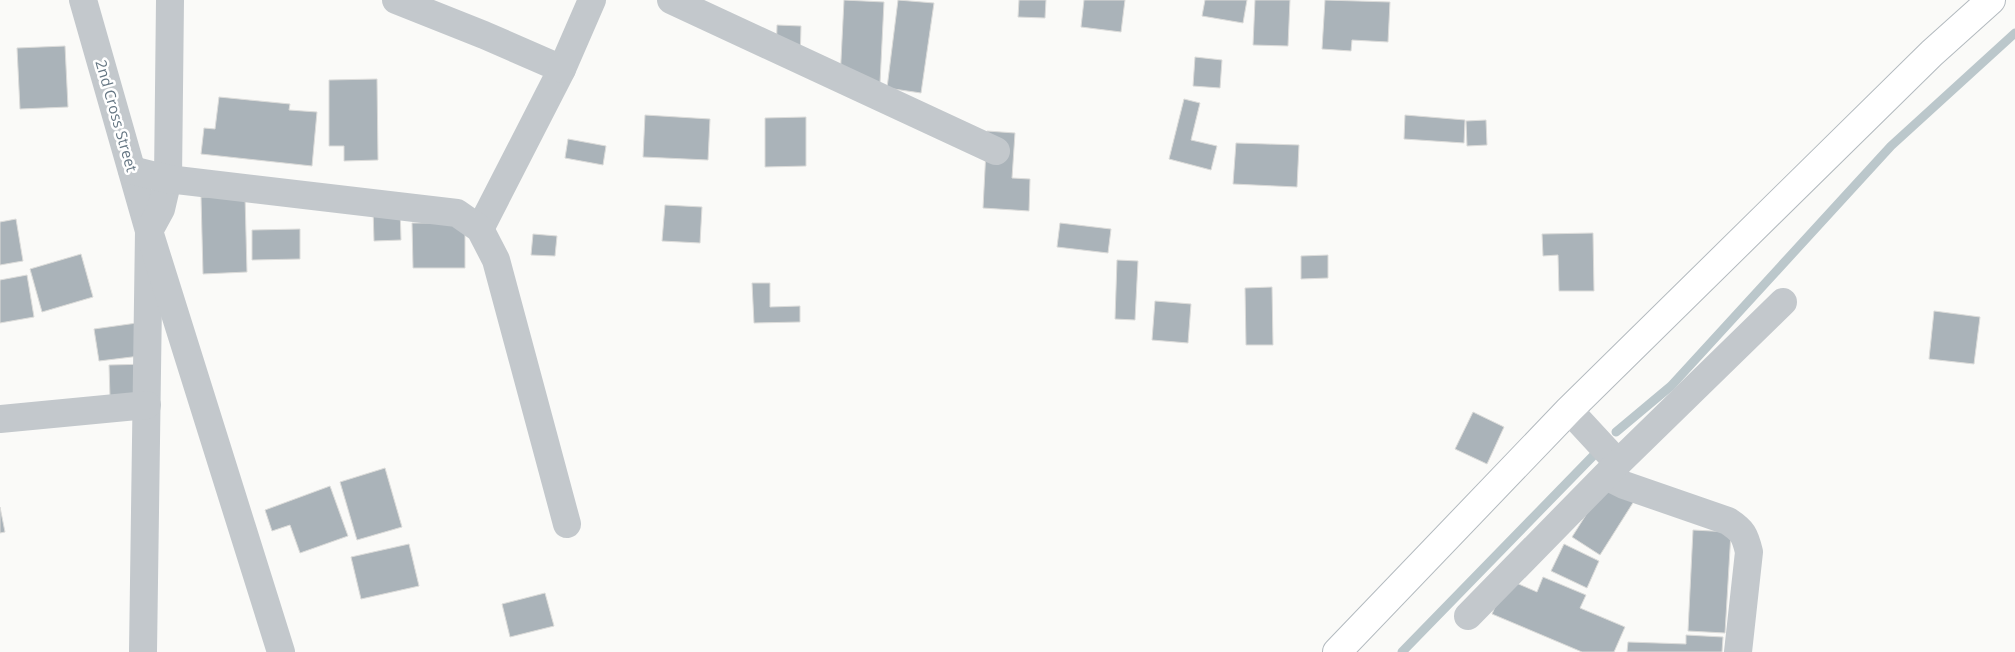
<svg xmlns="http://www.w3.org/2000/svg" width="2015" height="652" font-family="'Open Sans',sans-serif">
	<rect width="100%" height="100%" fill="#fafaf8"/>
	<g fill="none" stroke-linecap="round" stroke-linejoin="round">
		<g stroke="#bbc7cb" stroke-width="9">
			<path d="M1616 432 1671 386 1891 146 2015 33"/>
			<path d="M1402 652 1593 456"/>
		</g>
	</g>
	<g fill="#aab3b9" stroke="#dcdcda">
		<path d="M844 0 884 2 880 83 840 80Z"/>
		<path d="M898 0 934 3 921 93 887 88Z"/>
		<path d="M1019 0H1046L1045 18 1018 17Z"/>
		<path d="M1084 0H1125L1121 32 1081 27Z"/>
		<path d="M1205 0H1247L1243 23 1202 16Z"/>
		<path d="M1255 0H1290L1288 46 1253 45Z"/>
		<path d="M1325 0 1390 2 1388 42 1352 40 1351 51 1322 49Z"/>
		<path d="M777 25 801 26 800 63 776 62Z"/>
		<path d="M65 46 68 107 20 109 17 48Z"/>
		<path d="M1195 57 1222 60 1220 88 1193 86Z"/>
		<path d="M377 79 378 160 344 161V146H329V80Z"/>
		<path d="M219 97 290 104 289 110 317 112 312 166 201 154 204 128 215 129Z"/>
		<path d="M1184 99 1200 103 1191 140 1217 146 1211 170 1169 159Z"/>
		<path d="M645 115 710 119 708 160 643 157Z"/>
		<path d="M1405 115 1465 120 1464 143 1404 139Z"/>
		<path d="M806 117V166L765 167V118Z"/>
		<path d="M1486 120 1487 145 1467 146 1466 121Z"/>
		<path d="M987 131 1015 133 1012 178 1030 179 1029 211 983 208Z"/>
		<path d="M568 139 606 146 603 165 565 158Z"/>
		<path d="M1236 143 1299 145 1297 187 1233 184Z"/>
		<path d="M245 196 247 272 203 274 201 197Z"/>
		<path d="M665 205 702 207 700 243 662 241Z"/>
		<path d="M400 207 401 240 374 241 373 208Z"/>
		<path d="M16 219 23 261 0 265V222Z"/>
		<path d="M412 223H465V268H413Z"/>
		<path d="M1060 223 1111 229 1108 253 1057 247Z"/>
		<path d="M300 229V259L252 260V230Z"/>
		<path d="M1593 233 1594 291H1559L1558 255 1543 256 1542 234Z"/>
		<path d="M533 234 557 236 555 256 531 255Z"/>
		<path d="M81 254 93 297 42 312 30 269Z"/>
		<path d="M1328 255V278L1301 279V256Z"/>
		<path d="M1117 260 1138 261 1135 320 1115 319Z"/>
		<path d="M27 275 34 317 0 323V280Z"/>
		<path d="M752 283H770V307L800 306V322L754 323Z"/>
		<path d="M1272 287 1273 345H1246L1245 288Z"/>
		<path d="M1155 301 1191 304 1188 343 1152 340Z"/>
		<path d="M1934 311 1980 317 1974 364 1929 359Z"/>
		<path d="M144 322 148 355 99 361 94 329Z"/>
		<path d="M150 364 151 396 110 397 109 365Z"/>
		<path d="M1473 412 1504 427 1487 464 1455 449Z"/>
		<path d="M385 468 402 527 357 540 340 482Z"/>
		<path d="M1608 480 1636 498 1600 555 1572 537Z"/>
		<path d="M330 486 348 536 300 553 290 525 272 531 265 510Z"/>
		<path d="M0 507 5 532 0 533Z"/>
		<path d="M1693 530 1731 532 1725 633 1688 631Z"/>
		<path d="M409 544 419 586 361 599 351 557Z"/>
		<path d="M1564 544 1599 561 1587 588 1551 571Z"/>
		<path d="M1543 577 1586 595 1580 608 1625 627 1614 652H1582L1492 614 1507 579 1537 592Z"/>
		<path d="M545 593 554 626 510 637 502 604Z"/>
		<path d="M1686 635 1723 637 1722 652H1627L1628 642 1686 644Z"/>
	</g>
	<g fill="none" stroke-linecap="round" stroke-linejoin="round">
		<defs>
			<path id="secondary" d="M1337 652 1569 410 1932 53 1991 0"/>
		</defs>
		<use href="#secondary" stroke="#b3babf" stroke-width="30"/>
		<g stroke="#c3c8cc" stroke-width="28">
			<path d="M83 0 149 231 143 652"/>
			<path d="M170 0 168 179 161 209 149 231 281 652"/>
			<path d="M396 0 484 35 562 69 480 229"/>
			<path d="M671 0 996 151"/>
			<path d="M562 69 592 0"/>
			<path d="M132 170 168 179 457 213 480 229 496 260 567 524"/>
			<path d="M1569 410 1618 463"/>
			<path d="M0 419 147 405"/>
			<path d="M1606 476 1624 485 1728 521C1743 531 1745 535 1749 552L1738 652"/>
			<path d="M1468 616 1618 463 1783 302"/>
		</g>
		<use href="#secondary" stroke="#fff" stroke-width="28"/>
	</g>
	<g text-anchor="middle" stroke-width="5" stroke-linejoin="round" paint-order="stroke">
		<g font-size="15" fill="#657683" stroke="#fff">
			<text transform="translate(116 116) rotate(74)" y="5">2nd Cross Street</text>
		</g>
	</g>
</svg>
